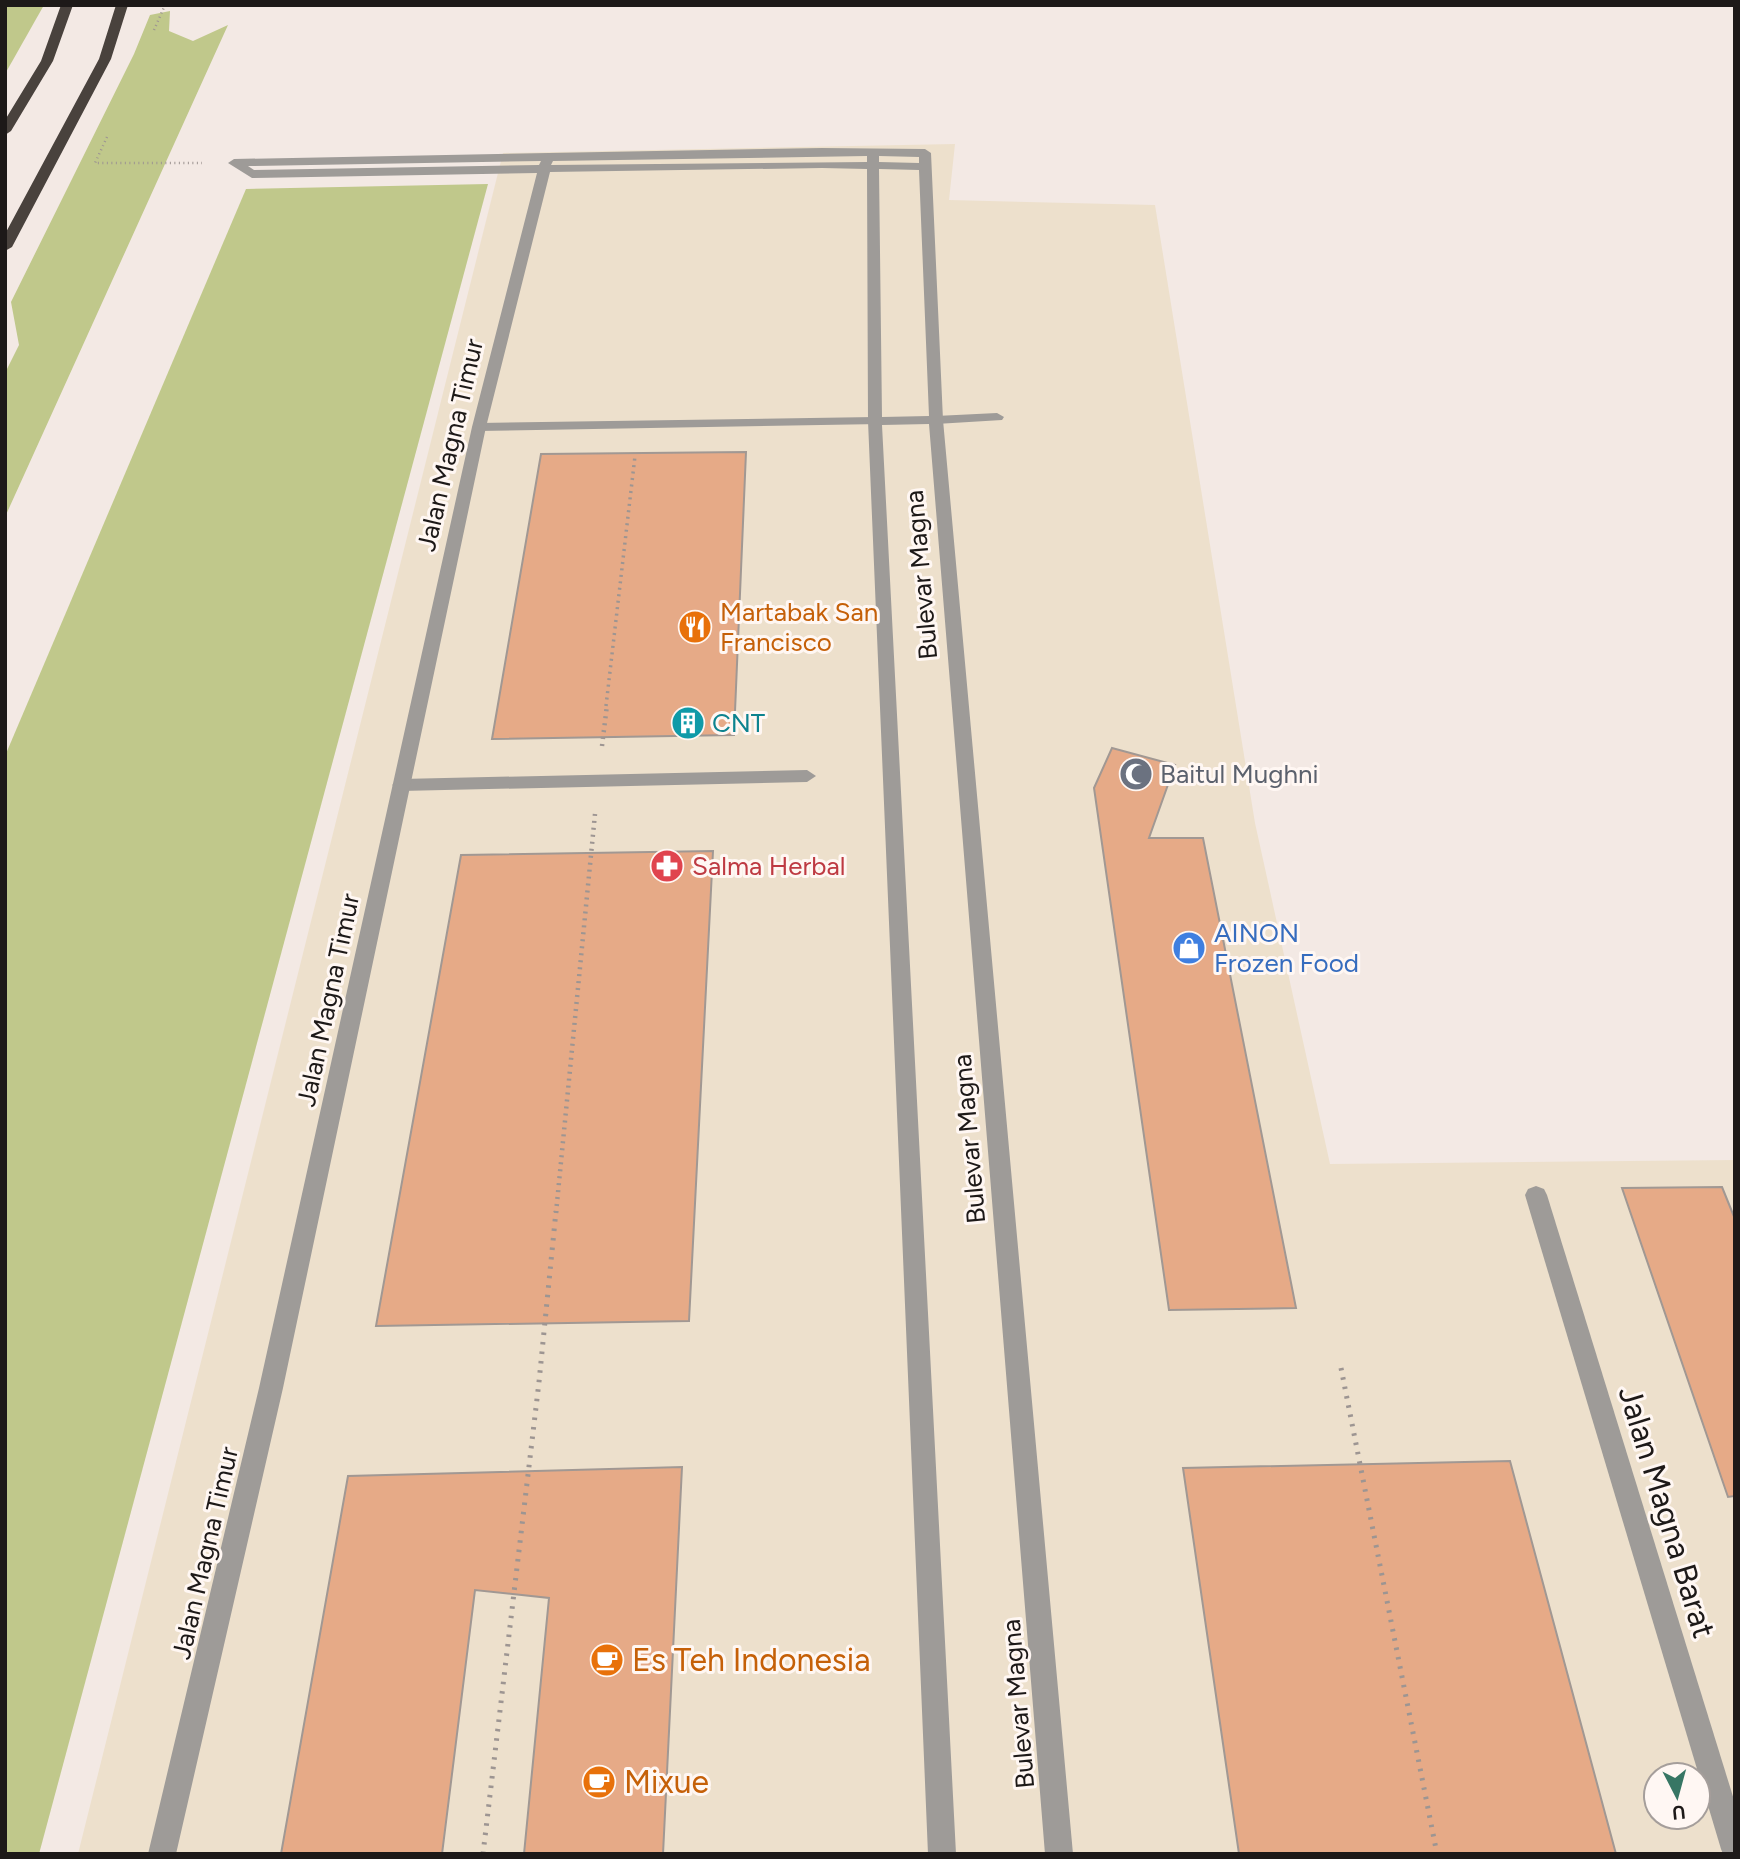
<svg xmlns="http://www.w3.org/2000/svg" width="1740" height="1859" font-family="Figtree,sans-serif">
	<rect width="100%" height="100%" fill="#f3e9e4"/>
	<path fill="#ede0cc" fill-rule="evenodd" d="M955 144 949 200 1155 205 1255 823 1330 1164 1735 1160V1854H78L503 153ZM1656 1775H1698V1817H1656Z"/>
	<g fill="#c0c88b">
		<path d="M5 5H44L5 74Z"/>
		<path d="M170 11 169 31 193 41 228 25 5 517V373L19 345 11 302 134 54 150 15Z"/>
		<path d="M488 184 39 1854H5V756L246 189Z"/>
	</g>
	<g fill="#e6aa87" stroke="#a19893" stroke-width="2">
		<path d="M746 452 734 735 492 739 541 454Z"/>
		<path d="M1112 748 1175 765 1149 838H1203L1296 1308 1169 1310 1094 788Z"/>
		<path d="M713 851 689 1321 376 1326 461 855Z"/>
		<path d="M1722 1187 1735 1219V1496L1728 1497 1622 1188Z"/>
		<path d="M1510 1461 1616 1854H1239L1183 1468Z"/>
		<path d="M682 1467 663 1854H524L549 1598 475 1590 442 1854H281L348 1476Z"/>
	</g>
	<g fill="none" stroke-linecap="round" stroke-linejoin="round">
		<g stroke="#9d9592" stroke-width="2.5" stroke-dasharray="1 3.5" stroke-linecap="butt">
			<path d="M154 30 165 5"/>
			<path d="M107 137 95 163H202"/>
		</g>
		<path stroke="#9d9592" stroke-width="3.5" stroke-dasharray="2 4.5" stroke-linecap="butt" d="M606 706 635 456"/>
		<g stroke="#9d9592" stroke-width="4.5" stroke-dasharray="2 5" stroke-linecap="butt">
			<path d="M602 746 607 705"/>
			<path d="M556 1213 595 814"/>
		</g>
		<g stroke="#9d9592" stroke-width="5" stroke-dasharray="2.5 7" stroke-linecap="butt">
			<path d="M1341 1368 1437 1854"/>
			<path d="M483 1854 539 1382 556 1211"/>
		</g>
		<g fill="#9e9b98" fill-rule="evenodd">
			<path d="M997 413 1004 417 1002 420 936 424 929 420 936 416Z"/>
			<path d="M875 417 880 418V424L479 431 472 427 479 423Z"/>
		</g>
		<path fill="#9e9b98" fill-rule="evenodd" d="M807 770 816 776 807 782 401 791 392 785 401 779Z"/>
		<g fill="#9e9b98" fill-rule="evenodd">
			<path d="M822 148 925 149 931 153 943 420 1073 1854H1045L929 424 882 425 956 1854H928L868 421 867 169 822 168 550 172 486 427 283 1388 176 1854H148L259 1388 472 427 537 173 252 178 228 163 234 159ZM867 156V162L551 165 553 161ZM879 156 919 157V163L879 162ZM541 161 539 165 254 170 248 166ZM879 169 919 170 929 416 882 417Z"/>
			<path d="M1536 1186 1544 1189 1547 1195 1735 1803V1854H1723L1721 1849 1525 1195 1528 1189Z"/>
		</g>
		<g fill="#49423d" fill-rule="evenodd">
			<path d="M61 5H73L53 61 11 131 5 135V120L41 61Z"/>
			<path d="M116 5H128L111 59 12 247 5 251V234L99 59Z"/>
		</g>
	</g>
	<defs>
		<symbol id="restaurant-disc" viewBox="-11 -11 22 22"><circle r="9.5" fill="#e8710a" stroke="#fff7f3"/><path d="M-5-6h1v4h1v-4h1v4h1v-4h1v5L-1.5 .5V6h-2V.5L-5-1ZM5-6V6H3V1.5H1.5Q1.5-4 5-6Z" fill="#fff"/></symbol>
		<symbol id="building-disc" viewBox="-11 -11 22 22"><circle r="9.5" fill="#0f9aa8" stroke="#fff7f3"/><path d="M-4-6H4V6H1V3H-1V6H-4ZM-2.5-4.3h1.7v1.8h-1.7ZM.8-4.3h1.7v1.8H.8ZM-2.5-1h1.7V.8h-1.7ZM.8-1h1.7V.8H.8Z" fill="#fff"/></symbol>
		<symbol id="mosque-disc" viewBox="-11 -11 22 22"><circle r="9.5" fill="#6b7280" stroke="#fff7f3"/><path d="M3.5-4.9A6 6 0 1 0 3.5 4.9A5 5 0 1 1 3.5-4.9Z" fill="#fff"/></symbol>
		<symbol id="pharmacy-disc" viewBox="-11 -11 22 22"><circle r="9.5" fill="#e0444e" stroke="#fff7f3"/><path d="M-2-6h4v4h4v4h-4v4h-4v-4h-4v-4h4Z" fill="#fff"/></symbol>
		<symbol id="shop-disc" viewBox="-11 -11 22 22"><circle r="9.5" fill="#3f7fe0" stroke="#fff7f3"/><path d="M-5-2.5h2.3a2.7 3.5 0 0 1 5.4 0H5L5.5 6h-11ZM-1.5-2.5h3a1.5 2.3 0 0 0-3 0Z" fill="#fff"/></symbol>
		<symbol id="cafe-disc" viewBox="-11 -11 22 22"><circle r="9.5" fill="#e8710a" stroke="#fff7f3"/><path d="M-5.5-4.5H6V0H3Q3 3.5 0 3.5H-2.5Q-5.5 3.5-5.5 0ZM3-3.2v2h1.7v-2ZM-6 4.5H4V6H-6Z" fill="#fff"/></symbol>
	</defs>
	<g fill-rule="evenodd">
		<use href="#restaurant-disc" x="676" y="608" width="38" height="38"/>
		<use href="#building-disc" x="669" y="704" width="38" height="38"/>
		<use href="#mosque-disc" x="1117" y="755" width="38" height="38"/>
		<use href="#pharmacy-disc" x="648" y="847" width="38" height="38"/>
		<use href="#shop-disc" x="1170" y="929" width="38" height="38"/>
		<use href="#cafe-disc" x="588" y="1641" width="38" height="38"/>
		<use href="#cafe-disc" x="580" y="1763" width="38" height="38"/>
	</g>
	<g text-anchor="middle" stroke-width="6" stroke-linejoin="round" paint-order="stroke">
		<g font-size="26" fill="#1d1918" stroke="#fff7f3">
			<text transform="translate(450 445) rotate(-77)" y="9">Jalan Magna Timur</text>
			<text transform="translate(921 575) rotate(-95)" y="9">Bulevar Magna</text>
			<text transform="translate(328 1000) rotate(-78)" y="9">Jalan Magna Timur</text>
			<text transform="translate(969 1139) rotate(-95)" y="9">Bulevar Magna</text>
			<text transform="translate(205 1553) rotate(-77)" y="9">Jalan Magna Timur</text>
			<text transform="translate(1018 1704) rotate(-95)" y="9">Bulevar Magna</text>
		</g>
		<g font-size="26" fill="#c56008" stroke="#fff7f3" text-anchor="start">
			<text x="720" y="621">Martabak San<tspan x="720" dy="30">Francisco</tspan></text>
		</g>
		<g font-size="26" fill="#0d838f" stroke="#fff7f3" text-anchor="start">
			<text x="712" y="732">CNT</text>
		</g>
		<g font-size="26" fill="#5b616d" stroke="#fff7f3" text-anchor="start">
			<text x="1160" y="783">Baitul Mughni</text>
		</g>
		<g font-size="26" fill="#be3a42" stroke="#fff7f3" text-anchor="start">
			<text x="692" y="875">Salma Herbal</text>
		</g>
		<g font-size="26" fill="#366cbe" stroke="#fff7f3" text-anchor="start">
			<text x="1214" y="942">AINON<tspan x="1214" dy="30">Frozen Food</tspan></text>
		</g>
		<g font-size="32" fill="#1d1918" stroke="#fff7f3">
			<text transform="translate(1667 1512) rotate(73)" y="11">Jalan Magna Barat</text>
		</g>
		<g font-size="32" fill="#c56008" stroke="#fff7f3" text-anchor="start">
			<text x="632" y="1671">Es Teh Indonesia</text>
			<text x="624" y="1793">Mixue</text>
		</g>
	</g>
	<rect width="1740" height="1859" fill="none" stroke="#1d1918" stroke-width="14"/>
	<g transform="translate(1677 1796) rotate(174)"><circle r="33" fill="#fff7f3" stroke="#a59e9b" stroke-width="2"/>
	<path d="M0-5L12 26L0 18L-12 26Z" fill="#377664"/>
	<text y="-10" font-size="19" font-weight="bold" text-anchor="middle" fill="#1d1918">U</text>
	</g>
</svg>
